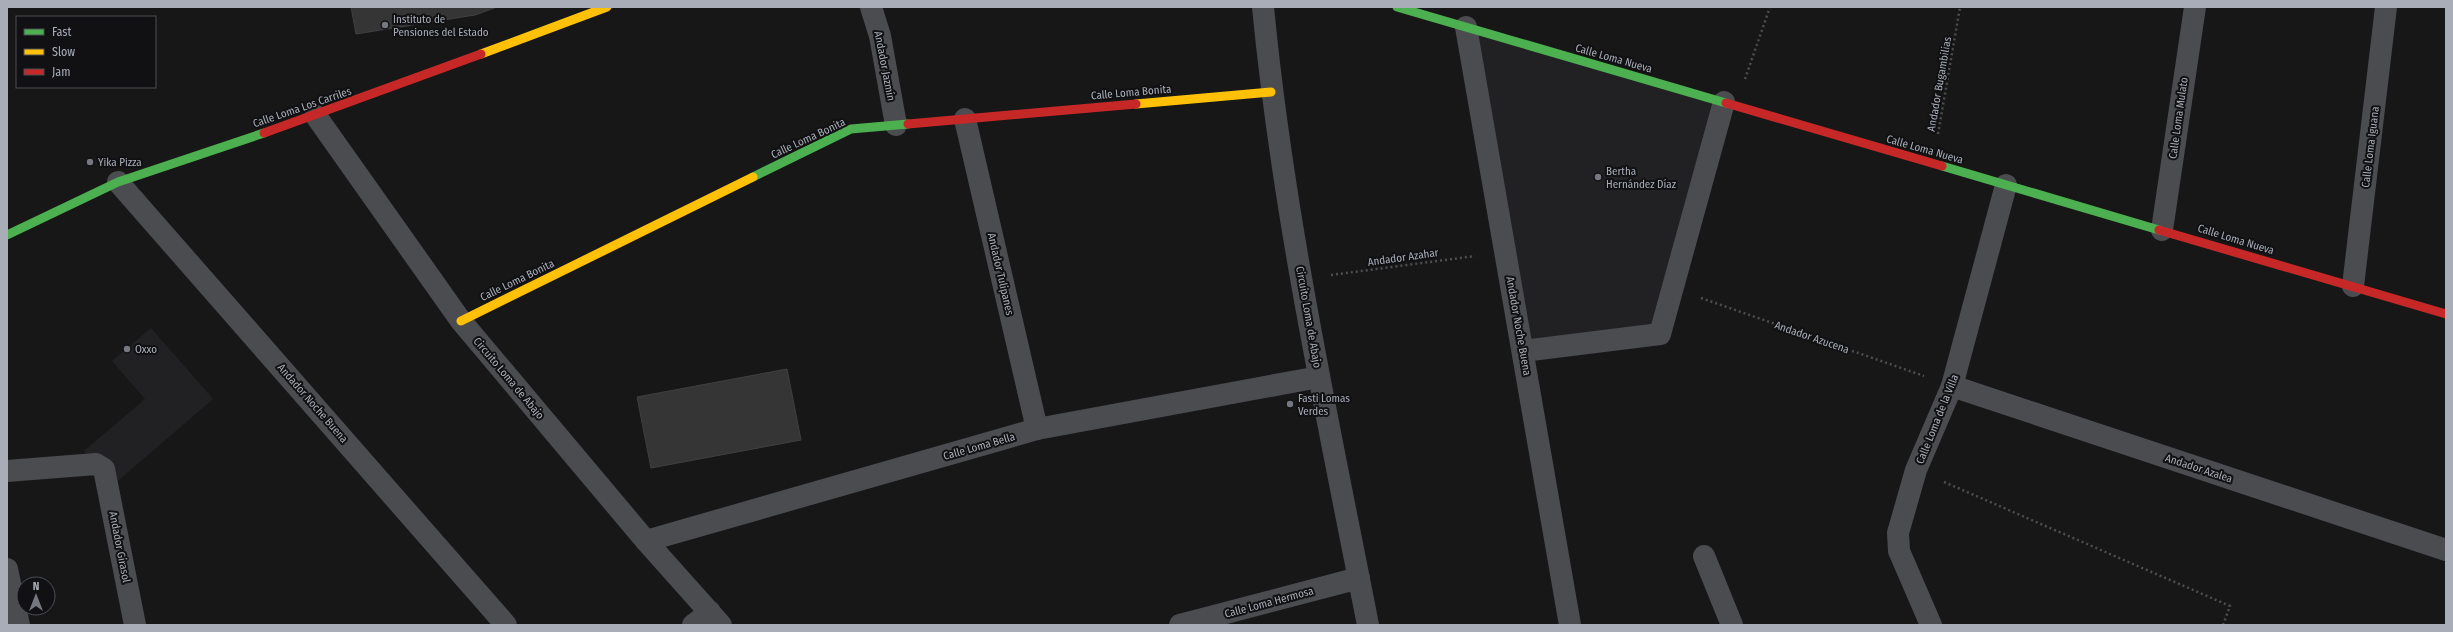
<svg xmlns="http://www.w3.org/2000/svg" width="2453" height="632" font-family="'Fira Sans Condensed',sans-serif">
	<rect width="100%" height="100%" fill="#171717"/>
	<g fill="#212123">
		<path d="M1466 27 1724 102 1660 334 1523 351Z"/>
		<path d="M151 328 213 399 113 485 84 451 145 399 112 361Z"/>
	</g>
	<g fill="#353536" stroke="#3f4043">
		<path d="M351 7H497L475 15 356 34Z"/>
		<path d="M787 369 801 440 651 468 637 397Z"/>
	</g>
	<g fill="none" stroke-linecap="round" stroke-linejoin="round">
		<g stroke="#4d4e52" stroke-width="2.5" stroke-dasharray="2 3" stroke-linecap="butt">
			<path d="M1745 79 1770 7"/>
			<path d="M1938 134 1960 7"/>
			<path d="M1331 275 1475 256"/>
			<path d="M1701 298 1924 376"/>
			<path d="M1944 482 2230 606 2223 625"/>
		</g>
		<g stroke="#4b4c50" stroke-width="22">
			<path d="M871 7 880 36 896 125"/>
			<path d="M1263 7C1283 215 1328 420 1368 625"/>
			<path d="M1466 27 1570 625"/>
			<path d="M316 116 461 321 646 541 721 625"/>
			<path d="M965 119 1037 429"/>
			<path d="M118 182 506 625"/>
			<path d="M2162 230 2195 7"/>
			<path d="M2353 286 2386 7"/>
			<path d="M1523 351 1660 334 1724 102"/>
			<path d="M1952 386 2446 550"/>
			<path d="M7 471 96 464 104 469 135 625"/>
			<path d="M646 541 1037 429 1319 377"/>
			<path d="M1704 556 1732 625"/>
			<path d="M7 569 19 625"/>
			<path d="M693 625 710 612"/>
			<path d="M1180 625 1359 578"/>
			<path d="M1931 625 1899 551 1898 533 1916 470 1952 386 2006 185"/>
		</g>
		<g stroke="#4caf50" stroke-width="9">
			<path d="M1397 7 1726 103"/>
			<path d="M1942 166 2159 230"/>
			<path d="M753 177 851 129 908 124"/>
			<path d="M7 235 118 182 264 133"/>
		</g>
		<g stroke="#ffc107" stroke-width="9">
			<path d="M481 54 607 7"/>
			<path d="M1136 104 1271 92"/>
			<path d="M461 321 753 177"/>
		</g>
		<g stroke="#c62828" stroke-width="9">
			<path d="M1726 103 1942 166"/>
			<path d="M908 124 1136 104"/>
			<path d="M264 133 481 54"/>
			<path d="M2159 230 2446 314"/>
		</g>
	</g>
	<g fill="#757880" stroke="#111113" stroke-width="1.5">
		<circle cx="385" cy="25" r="4"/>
		<circle cx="90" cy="162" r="4"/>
		<circle cx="1598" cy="177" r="4"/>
		<circle cx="127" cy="349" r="4"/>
		<circle cx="1290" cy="404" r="4"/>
	</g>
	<g text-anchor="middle" stroke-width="4" stroke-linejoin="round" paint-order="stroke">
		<g font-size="11" fill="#a8adb8" stroke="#111113" text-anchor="start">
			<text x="393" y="23">Instituto de<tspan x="393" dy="13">Pensiones del Estado</tspan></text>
			<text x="98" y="166">Yika Pizza</text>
			<text x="1606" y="175">Bertha<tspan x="1606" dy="13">Hernández Díaz</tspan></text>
			<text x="135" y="353">Oxxo</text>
			<text x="1298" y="402">Fasti Lomas<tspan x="1298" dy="13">Verdes</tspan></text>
		</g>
		<g font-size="11" fill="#a8adb8" stroke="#111113">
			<text transform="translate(1614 58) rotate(16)" y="4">Calle Loma Nueva</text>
			<text transform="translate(885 66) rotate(79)" y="4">Andador Jazmín</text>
			<text transform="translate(1939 84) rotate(-80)" y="4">Andador Bugambilias</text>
			<text transform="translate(1131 92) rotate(-5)" y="4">Calle Loma Bonita</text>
			<text transform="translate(302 107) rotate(-19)" y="4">Calle Loma Los Carriles</text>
			<text transform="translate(2178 118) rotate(-82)" y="4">Calle Loma Mulato</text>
			<text transform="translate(808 138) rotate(-25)" y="4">Calle Loma Bonita</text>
			<text transform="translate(2370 147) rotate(-83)" y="4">Calle Loma Iguana</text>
			<text transform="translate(1925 149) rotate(16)" y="4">Calle Loma Nueva</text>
			<text transform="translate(2236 239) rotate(17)" y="4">Calle Loma Nueva</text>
			<text transform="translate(1403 257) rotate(-8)" y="4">Andador Azahar</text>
			<text transform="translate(1001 274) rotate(77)" y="4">Andador Tulipanes</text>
			<text transform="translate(517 280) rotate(-26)" y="4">Calle Loma Bonita</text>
			<text transform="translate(1309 317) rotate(80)" y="4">Circuito Loma de Abajo</text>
			<text transform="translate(1519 326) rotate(80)" y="4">Andador Noche Buena</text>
			<text transform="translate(1812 337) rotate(19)" y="4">Andador Azucena</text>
			<text transform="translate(509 378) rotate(50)" y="4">Circuito Loma de Abajo</text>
			<text transform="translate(313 403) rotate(49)" y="4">Andador Noche Buena</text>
			<text transform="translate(1937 419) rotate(-68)" y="4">Calle Loma de la Villa</text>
			<text transform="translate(979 446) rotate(-16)" y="4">Calle Loma Bella</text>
			<text transform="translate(2199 468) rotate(18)" y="4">Andador Azalea</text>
			<text transform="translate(120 547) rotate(79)" y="4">Andador Girasol</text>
			<text transform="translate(1269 602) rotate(-15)" y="4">Calle Loma Hermosa</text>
		</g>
	</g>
	<rect width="2453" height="632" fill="none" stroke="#a8adb8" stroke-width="16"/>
	<rect x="16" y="16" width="140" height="72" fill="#111113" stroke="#4d4f55"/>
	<rect x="24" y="29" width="20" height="6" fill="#4caf50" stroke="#4d4f55"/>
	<text x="52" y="36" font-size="12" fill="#a8adb8">Fast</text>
	<rect x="24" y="49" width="20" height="6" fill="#ffc107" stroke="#4d4f55"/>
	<text x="52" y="56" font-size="12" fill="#a8adb8">Slow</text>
	<rect x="24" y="69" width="20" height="6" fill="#c62828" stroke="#4d4f55"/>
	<text x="52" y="76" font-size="12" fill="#a8adb8">Jam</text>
	<g transform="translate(36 596)"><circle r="19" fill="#111113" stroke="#4d4f55"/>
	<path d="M0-3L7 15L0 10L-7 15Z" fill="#757880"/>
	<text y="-6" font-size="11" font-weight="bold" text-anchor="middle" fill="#a8adb8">N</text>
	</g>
</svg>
